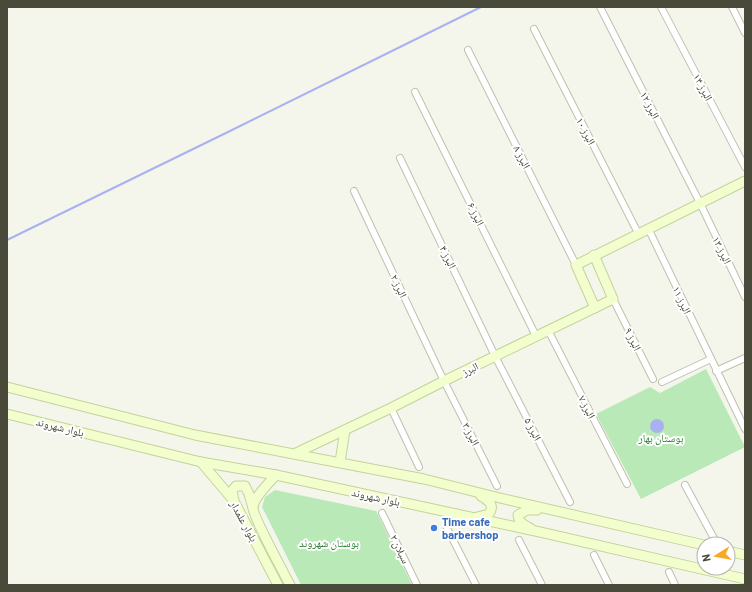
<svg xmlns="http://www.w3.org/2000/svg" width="752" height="592" font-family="Barlow,'Noto Naskh Arabic',sans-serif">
	<rect width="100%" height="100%" fill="#f4f6ec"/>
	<g fill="#b9e9b6">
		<path d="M706 369 745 447 641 499 596 414 650 387 660 393Z"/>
		<path d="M275 490 376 511 412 585H301L262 507 265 497Z"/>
	</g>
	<circle fill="#aab1f1" cx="657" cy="426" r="7"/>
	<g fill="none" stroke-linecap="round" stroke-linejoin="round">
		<path stroke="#aab1f1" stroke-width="2" d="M7 240 230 131 481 7"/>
		<defs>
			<g id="street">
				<path d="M600 7 700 203 745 297"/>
				<path d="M661 7 745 167"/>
				<path d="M732 7 745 33"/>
				<path d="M534 29 638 233"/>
				<path d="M468 50 576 265"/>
				<path d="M415 92 536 336"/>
				<path d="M400 158 495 356 570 502"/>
				<path d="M354 191 444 381 497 486"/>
				<path d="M648 228 745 429"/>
				<path d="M613 299 653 379"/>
				<path d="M548 330 627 484"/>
				<path d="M716 371 745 358"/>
				<path d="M662 382 711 359"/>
				<path d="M391 408 419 467"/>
				<path d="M685 485 717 544"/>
				<path d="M382 513 417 585"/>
				<path d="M447 528 476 585"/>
				<path d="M519 540 542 585"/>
				<path d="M594 555 609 585"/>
				<path d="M669 572 675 585"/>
			</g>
			<g id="secondary">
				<path d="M595 308 576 265 745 181"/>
				<path d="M7 387 195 435 424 479 500 498 704 545"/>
				<path d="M7 414 201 462 276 475 540 532 745 579"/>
				<path d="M296 453 391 408 444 381 613 299 594 255"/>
				<path d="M201 462 234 501 278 585"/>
				<path d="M340 462 345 430"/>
				<path d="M276 475C270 482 254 497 253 507 252 515 284 573 290 585"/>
				<path d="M234 501 232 491 236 486H245L249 494 253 508"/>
				<path d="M477 517 489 514C495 505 489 501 481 496"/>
				<path d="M530 528C524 525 519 523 518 515L527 510H537"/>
				<path d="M728 551 745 555"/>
			</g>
		</defs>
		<use href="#street" stroke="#bfc1ae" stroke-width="8"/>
		<use href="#secondary" stroke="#c5d29a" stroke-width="11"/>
		<use href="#street" stroke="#fff" stroke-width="6"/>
		<use href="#secondary" stroke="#f2fecd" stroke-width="9"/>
	</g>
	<circle fill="#3f7fe0" stroke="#fff" stroke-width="1.5" cx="434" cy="528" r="4"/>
	<g text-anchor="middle" stroke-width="4" stroke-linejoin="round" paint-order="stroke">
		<g font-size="11" fill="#494a39" stroke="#fff">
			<text transform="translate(703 87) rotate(62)" y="4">البرز ۱۴</text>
			<text transform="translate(650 105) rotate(63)" y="4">البرز ۱۲</text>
			<text transform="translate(586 131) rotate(63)" y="4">البرز ۱۰</text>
			<text transform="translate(522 157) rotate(63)" y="4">البرز ۸</text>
			<text transform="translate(476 214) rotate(64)" y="4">البرز ۶</text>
			<text transform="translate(722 250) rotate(64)" y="4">البرز ۱۳</text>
			<text transform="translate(448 257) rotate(64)" y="4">البرز ۴</text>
			<text transform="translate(399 286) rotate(65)" y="4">البرز ۲</text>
			<text transform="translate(682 300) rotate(65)" y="4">البرز ۱۱</text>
			<text transform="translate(633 339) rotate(64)" y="4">البرز ۹</text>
			<text transform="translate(470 369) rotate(-26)" y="4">البرز</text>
			<text transform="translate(587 407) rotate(63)" y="4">البرز ۷</text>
			<text transform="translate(60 427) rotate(14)" y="4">بلوار شهروند</text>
			<text transform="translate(533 429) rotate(63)" y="4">البرز ۵</text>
			<text transform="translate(471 434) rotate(63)" y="4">البرز ۳</text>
			<text transform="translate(376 497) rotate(12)" y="4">بلوار شهروند</text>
			<text transform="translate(244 521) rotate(61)" y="4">بلوار علمدار</text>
			<text transform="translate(400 549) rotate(64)" y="4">سبلان ۲</text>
		</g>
		<g font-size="11" fill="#2b7d34" stroke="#fff">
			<text x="661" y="442">بوستان بهار</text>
			<text x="329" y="547">بوستان شهروند</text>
		</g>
		<g font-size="11" font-weight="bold" fill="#366cbe" stroke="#fff" text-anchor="start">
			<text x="442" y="526">Time cafe<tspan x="442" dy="13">barbershop</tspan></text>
		</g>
	</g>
	<rect width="752" height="592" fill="none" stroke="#494a39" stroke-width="16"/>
	<g transform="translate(716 556) rotate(259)"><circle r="19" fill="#ffffff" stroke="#b6b7b0"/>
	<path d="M0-3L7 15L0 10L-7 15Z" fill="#f8a921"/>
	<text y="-6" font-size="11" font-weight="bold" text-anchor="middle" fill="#494a39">N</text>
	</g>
</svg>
